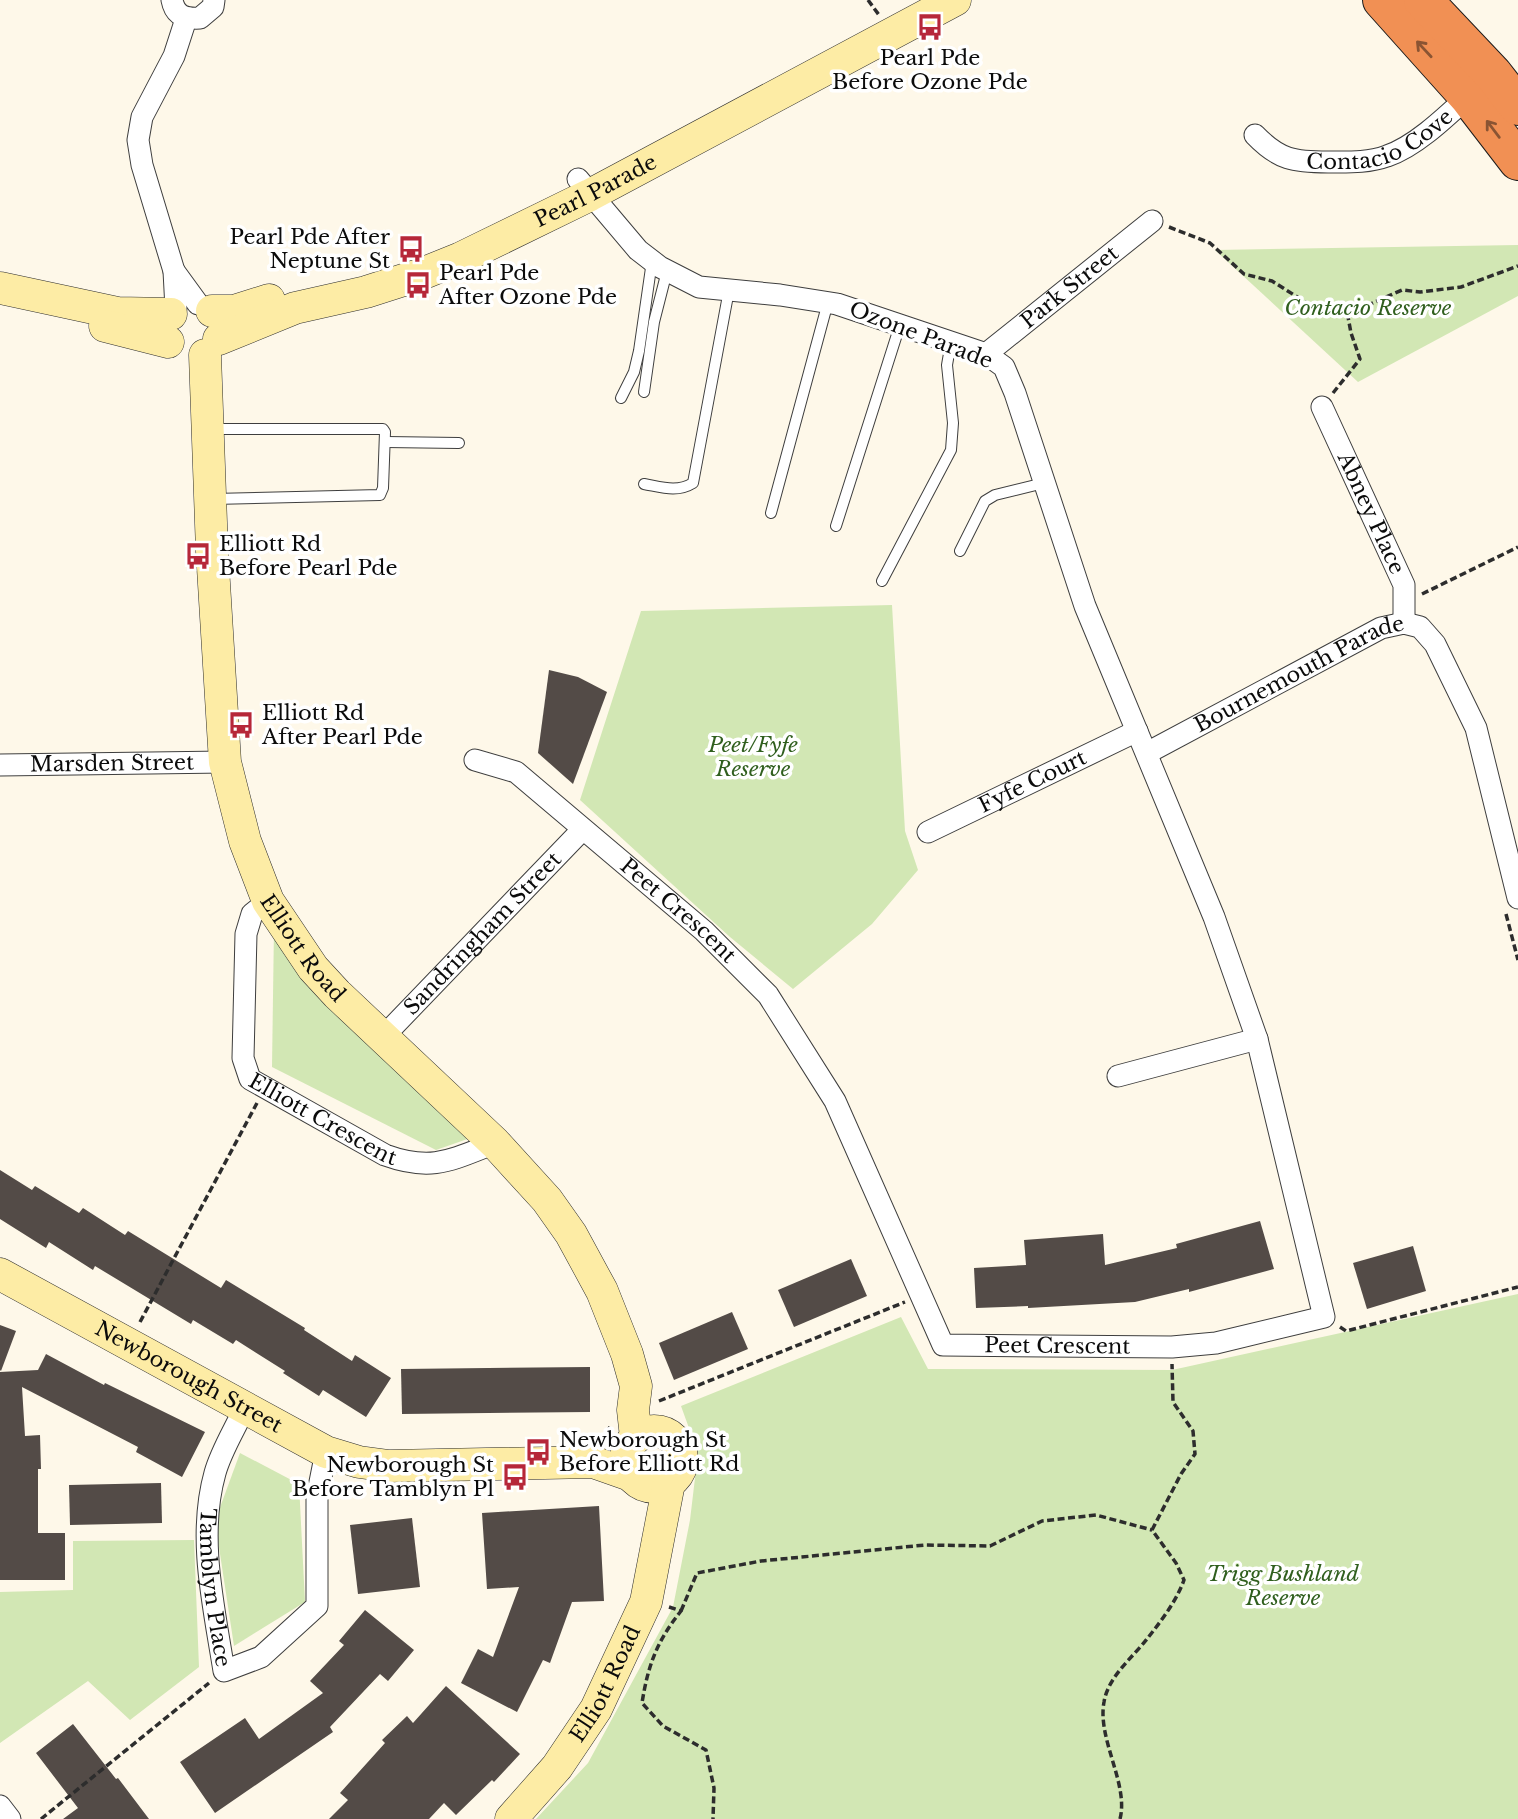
<svg xmlns="http://www.w3.org/2000/svg" width="1518" height="1819" font-family="'Libre Baskerville',serif">
	<rect width="100%" height="100%" fill="#fef8e9"/>
	<g fill="#d2e7b4">
		<path d="M1518 245V296L1358 382 1215 250Z"/>
		<path d="M892 605 905 831 918 870 872 924 793 989 730 937 580 800 641 611Z"/>
		<path d="M274 927 476 1136 436 1150 272 1067Z"/>
		<path d="M1518 1294V1819H536L588 1763 673 1607 690 1520 698 1453 681 1406 901 1317 928 1369 1172 1370Z"/>
		<path d="M240 1453 299 1484 305 1602 234 1646 215 1521Z"/>
		<path d="M194 1540 199 1667 130 1720 88 1681 0 1743V1592L73 1590V1541Z"/>
	</g>
	<g fill="#534b47">
		<path d="M549 670 578 677 607 692 573 784 538 753Z"/>
		<path d="M0 1170 32 1190 35 1186 79 1213 83 1208 125 1235 128 1231 221 1288 226 1280 305 1328 304 1330 352 1361 355 1355 391 1378 366 1417 323 1390 319 1396 283 1373 285 1371 236 1340 233 1344 193 1320 191 1324 95 1266 93 1270 49 1242 46 1248 0 1219Z"/>
		<path d="M1260 1221 1274 1269 1189 1292V1289L1135 1302 1028 1308V1306L976 1308 974 1268 1026 1265 1024 1240 1103 1234 1105 1265 1177 1248 1176 1244Z"/>
		<path d="M1413 1246 1426 1291 1367 1309 1353 1263Z"/>
		<path d="M851 1259 867 1296 794 1327 778 1290Z"/>
		<path d="M732 1312 748 1349 674 1380 659 1343Z"/>
		<path d="M0 1325 16 1331 1 1371 0 1370Z"/>
		<path d="M46 1354 104 1385 105 1383 205 1432 182 1477 136 1452 138 1447 22 1387 25 1436 40 1435 41 1469H38V1533H65V1580H0V1372L38 1370Z"/>
		<path d="M590 1367V1412L402 1414 401 1369Z"/>
		<path d="M161 1483 162 1523 70 1525 69 1485Z"/>
		<path d="M599 1506 604 1601 572 1602 550 1663 543 1660 517 1712 461 1683 478 1649 493 1657 519 1587 487 1589 482 1513Z"/>
		<path d="M412 1518 420 1587 358 1594 350 1525Z"/>
		<path d="M365 1610 414 1650 388 1681 380 1674 330 1727 333 1732 215 1813 180 1762 245 1718 259 1739 323 1693 310 1681 344 1645 339 1641Z"/>
		<path d="M446 1686 520 1754 494 1782 492 1780 456 1815 444 1803 429 1819H329L348 1800 340 1793 385 1743 382 1740 407 1716 413 1723Z"/>
		<path d="M73 1724 116 1779 118 1778 149 1819H63L78 1808 36 1753Z"/>
	</g>
	<g fill="none" stroke-linecap="round" stroke-linejoin="round">
		<defs>
			<g id="lane">
				<path d="M644 392 654 322 667 271"/>
				<path d="M621 398 634 372 639 351 652 261"/>
				<path d="M211 429H383L385 432 383 488 380 495 213 499"/>
				<path d="M386 442 459 443"/>
				<path d="M644 484C661 487 677 493 693 483L729 290"/>
				<path d="M771 513 828 302"/>
				<path d="M836 526 900 325"/>
				<path d="M960 551 985 501 995 495 1044 483"/>
				<path d="M882 581 951 450 953 423 947 365 951 342"/>
			</g>
			<g id="street">
				<path d="M172 0C175 16 185 19 200 18L213 7 214 0"/>
				<path id="s1" d="M1255 135C1279 160 1294 162 1328 162 1348 162 1368 163 1387 156 1417 146 1450 113 1474 91"/>
				<path d="M174 271 198 304"/>
				<path d="M176 309 174 271 142 165 138 140 142 117 174 56 186 19"/>
				<path id="s2" d="M986 354 1152 221"/>
				<path id="s3" d="M1322 407 1404 585V623"/>
				<path id="s4" d="M1147 753 1381 628 1404 623 1420 627 1435 644 1476 728 1518 898"/>
				<path id="s5" d="M475 760 516 772 704 931 768 995 835 1101 943 1345 1172 1347 1216 1343 1324 1317 1257 1039 1214 917 1085 606 1015 393 1004 367 986 354 837 304 780 295 699 287 660 267 638 250 578 179"/>
				<path id="s6" d="M0 765 225 762"/>
				<path id="s7" d="M928 832 1137 731"/>
				<path id="s8" d="M268 901 252 914 246 934 243 1058 250 1079 385 1155C432 1172 451 1160 495 1143"/>
				<path id="s9" d="M382 1038 582 830"/>
				<path d="M1118 1076 1257 1039"/>
				<path id="s10" d="M244 1409C235 1429 221 1451 215 1473 197 1537 214 1607 224 1671L261 1657 317 1606V1497L326 1452"/>
				<path d="M0 1806 10 1819"/>
			</g>
			<g id="secondary">
				<path d="M0 288 117 313 171 314"/>
				<path d="M212 311H234L269 300"/>
				<path d="M105 326 168 342"/>
				<path id="s11" d="M219 339 295 308 366 292 419 275 461 258 590 195 955 0"/>
				<path id="s12" d="M205 355 212 551 225 762 245 841 268 901 313 968 337 994 495 1143 547 1200 571 1234 602 1291 627 1354 636 1386 633 1410 636 1437"/>
				<path id="s13" d="M0 1274 326 1452 359 1462 389 1466 593 1462 630 1475"/>
				<circle cx="654" cy="1459" r="28"/>
				<path id="s14" d="M511 1819 557 1767 596 1709 646 1602 669 1483"/>
			</g>
			<g id="highway">
				<path d="M1382 0 1468 96 1518 161"/>
				<path d="M1423 0 1493 74 1518 106"/>
			</g>
		</defs>
		<use href="#lane" stroke="#3e3e3e" stroke-width="12"/>
		<use href="#street" stroke="#3e3e3e" stroke-width="23"/>
		<use href="#secondary" stroke="#2d2d2d" stroke-width="33"/>
		<use href="#highway" stroke="#1c1c1c" stroke-width="40"/>
		<g stroke="#2d2d2d" stroke-width="3.5" stroke-dasharray="7 3.5" stroke-linecap="butt">
			<path d="M868 0 879 15"/>
			<path d="M1169 227 1210 243 1244 274 1272 281 1310 305 1366 306 1402 290 1420 292 1461 287 1518 266"/>
			<path d="M1333 393 1360 359 1351 333 1346 306"/>
			<path d="M1422 594 1518 547"/>
			<path d="M1506 914 1518 960"/>
			<path d="M140 1322 257 1103"/>
			<path d="M1340 1327 1346 1331 1518 1287"/>
			<path d="M659 1401 905 1302"/>
			<path d="M600 1441 610 1427"/>
			<path d="M1152 1530 1181 1474 1195 1454 1193 1431 1173 1402 1172 1364"/>
			<path d="M669 1607 681 1611C657 1641 648 1665 642 1703L663 1726 706 1750 714 1788 713 1819"/>
			<path d="M681 1611 697 1573 761 1561 925 1545 990 1546 1042 1521 1096 1515 1152 1530"/>
			<path d="M41 1819 209 1683"/>
			<path d="M1120 1819C1129 1784 1097 1739 1104 1702 1108 1677 1132 1658 1147 1639 1161 1621 1176 1602 1184 1580L1176 1563 1152 1530"/>
		</g>
		<use href="#lane" stroke="#fff" stroke-width="10"/>
		<use href="#street" stroke="#fff" stroke-width="21"/>
		<use href="#secondary" stroke="#fdeca5" stroke-width="32"/>
		<use href="#highway" stroke="#f19054" stroke-width="38"/>
	</g>
	<defs><path id="oneway-shaft" d="M-6 0H5M1.5-3L5.5 0L1.5 3" fill="none" stroke-width="1.6" stroke-linecap="round" stroke-linejoin="round" transform="scale(1.75)"/></defs>
	<g stroke="#8a5433">
		<use href="#oneway-shaft" transform="translate(1424 49) rotate(-133)"/>
		<use href="#oneway-shaft" transform="translate(1493 129) rotate(-127)"/>
	</g>
	<defs>
		<symbol id="bus-bare" viewBox="-9 -9 18 18"><path d="M-5-6H5V4H4V6H2V4H-2V6H-4V4H-5ZM-3.5-4V0h7V-4ZM-3.5 1.2v1.5H-2V1.2ZM2 1.2v1.5H3.5V1.2Z" fill="#b62739" stroke="#fff" stroke-width="2.5" paint-order="stroke"/></symbol>
	</defs>
	<g fill-rule="evenodd">
		<use href="#bus-bare" x="911" y="8" width="38" height="38"/>
		<use href="#bus-bare" x="392" y="230" width="38" height="38"/>
		<use href="#bus-bare" x="399" y="266" width="38" height="38"/>
		<use href="#bus-bare" x="179" y="537" width="38" height="38"/>
		<use href="#bus-bare" x="222" y="706" width="38" height="38"/>
		<use href="#bus-bare" x="519" y="1433" width="38" height="38"/>
		<use href="#bus-bare" x="496" y="1458" width="38" height="38"/>
	</g>
	<g text-anchor="middle" stroke-width="7" stroke-linejoin="round" paint-order="stroke">
		<g font-size="21" fill="#0b0b0b" stroke="#fff" text-anchor="start">
			<text x="930" y="65" text-anchor="middle">Pearl Pde<tspan x="930" dy="24">Before Ozone Pde</tspan></text>
			<text x="390" y="244" text-anchor="end">Pearl Pde After<tspan x="390" dy="24">Neptune St</tspan></text>
			<text x="439" y="280">Pearl Pde<tspan x="439" dy="24">After Ozone Pde</tspan></text>
			<text x="219" y="551">Elliott Rd<tspan x="219" dy="24">Before Pearl Pde</tspan></text>
			<text x="262" y="720">Elliott Rd<tspan x="262" dy="24">After Pearl Pde</tspan></text>
			<text x="559" y="1447">Newborough St<tspan x="559" dy="24">Before Elliott Rd</tspan></text>
			<text x="494" y="1472" text-anchor="end">Newborough St<tspan x="494" dy="24">Before Tamblyn Pl</tspan></text>
		</g>
		<g font-size="21" fill="#0b0b0b" stroke="#fff">
			<text dy="7" stroke="none"><textPath href="#s1" startOffset="138">Contacio Cove</textPath></text>
			<text dy="7" stroke="none"><textPath href="#s11" startOffset="406">Pearl Parade</textPath></text>
			<text dy="7" stroke="none"><textPath href="#s2" startOffset="107">Park Street</textPath></text>
			<text transform="translate(921 335) rotate(21)" y="7">Ozone Parade</text>
			<text dy="7" stroke="none"><textPath href="#s3" startOffset="117">Abney Place</textPath></text>
			<text dy="7" stroke="none"><textPath href="#s4" startOffset="172">Bournemouth Parade</textPath></text>
			<text dy="7" stroke="none"><textPath href="#s6" startOffset="112">Marsden Street</textPath></text>
			<text dy="7" stroke="none"><textPath href="#s7" startOffset="116">Fyfe Court</textPath></text>
			<text dy="7" stroke="none"><textPath href="#s5" startOffset="256">Peet Crescent</textPath></text>
			<text dy="7" stroke="none"><textPath href="#s9" startOffset="145">Sandringham Street</textPath></text>
			<text dy="7" stroke="none"><textPath href="#s12" startOffset="612">Elliott Road</textPath></text>
			<text dy="7" stroke="none"><textPath href="#s8" startOffset="271">Elliott Crescent</textPath></text>
			<text dy="7" stroke="none"><textPath href="#s5" startOffset="886">Peet Crescent</textPath></text>
			<text dy="7" stroke="none"><textPath href="#s13" startOffset="215">Newborough Street</textPath></text>
			<text dy="7" stroke="none"><textPath href="#s10" startOffset="186">Tamblyn Place</textPath></text>
			<text dy="7" stroke="none"><textPath href="#s14" startOffset="166">Elliott Road</textPath></text>
		</g>
		<g font-size="21" font-style="italic" fill="#305f1e" stroke="#fff">
			<text x="1368" y="315">Contacio Reserve</text>
			<text x="753" y="752">Peet/Fyfe<tspan x="753" dy="24">Reserve</tspan></text>
			<text x="1283" y="1581">Trigg Bushland<tspan x="1283" dy="24">Reserve</tspan></text>
		</g>
	</g>
</svg>
